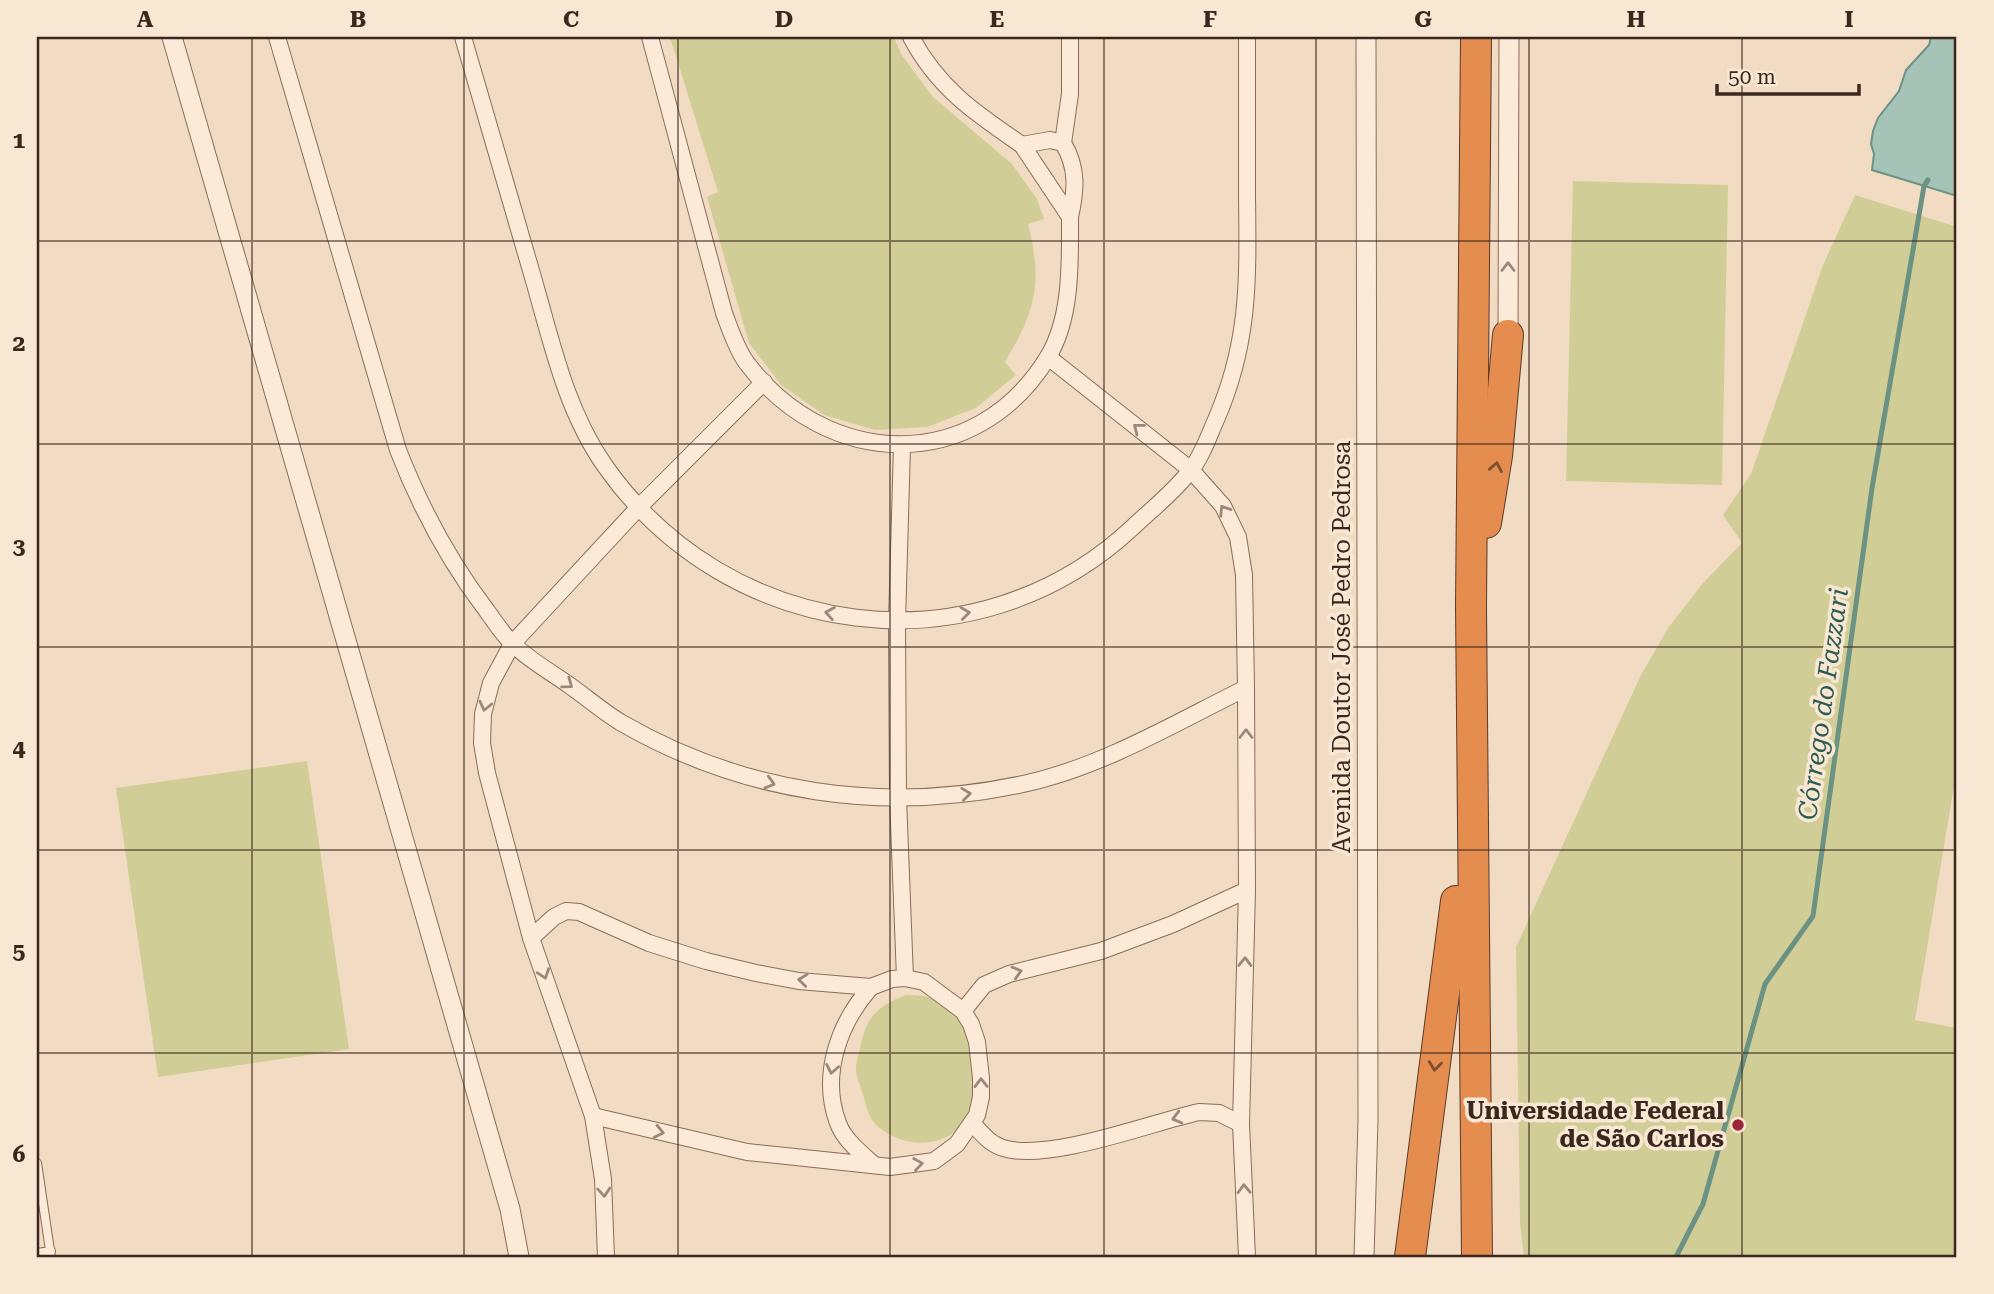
<svg xmlns="http://www.w3.org/2000/svg" width="1994" height="1294" font-family="'Roboto Serif',serif">
	<rect width="100%" height="100%" fill="#f1dcc3"/>
	<g fill="#d0ce96">
		<path d="M670 37H894L901 54 933 97 1012 164 1037 199 1044 219 1028 224C1043 283 1036 310 1005 362L1016 375 976 408 927 427 875 430 824 415 781 385 749 343 707 197 718 192Z"/>
		<path d="M1573 181 1728 185 1722 485 1566 481Z"/>
		<path d="M1855 195 1957 227V768L1915 1020 1957 1028V1257H1524L1520 1222 1516 947 1640 677 1668 628 1703 583 1742 543 1723 515 1751 474 1823 265Z"/>
		<path d="M307 761 349 1049 158 1077 116 788Z"/>
		<path d="M906 995C965 994 983 1039 974 1091 973 1097 973 1106 970 1112 953 1153 896 1150 872 1120 867 1113 866 1103 863 1095 861 1087 856 1077 856 1069 856 1062 859 1054 860 1048 867 1016 876 1007 906 995Z"/>
	</g>
	<path fill="#a5c3b6" stroke="#6b9283" stroke-width="2" d="M1931 37H1957V196L1872 170 1874 154 1871 144 1873 131 1878 118 1899 91 1906 70 1929 45Z"/>
	<g fill="none" stroke-linecap="round" stroke-linejoin="round">
		<path stroke="#6b9283" stroke-width="5" d="M1676 1257 1703 1204 1765 984 1813 916 1872 488 1924 186 1928 180"/>
		<defs>
			<g id="service">
				<path d="M37 1163 51 1257"/>
				<path d="M37 1253 51 1251"/>
			</g>
			<g id="minor">
				<path d="M277 37 398 450C421 509 448 560 487 611 495 622 503 635 513 644 529 660 551 672 569 685 586 697 602 711 620 722 744 794 884 814 1023 784 1102 767 1175 723 1246 688"/>
				<path d="M463 37C486 116 509 195 532 274 551 339 565 409 605 466 728 641 975 675 1133 527 1152 509 1174 492 1190 471 1201 458 1208 438 1215 422 1250 343 1248 279 1247 196 1247 143 1247 90 1247 37"/>
				<path d="M650 37 724 313C730 329 736 348 746 362 826 469 975 476 1048 357 1072 317 1070 263 1070 217"/>
				<path d="M911 37C938 88 975 113 1022 145"/>
				<path d="M1050 140 1063 143C1078 168 1076 190 1070 217L1022 145Z"/>
				<path d="M1063 143 1070 94V37"/>
				<path d="M1048 357 1191 470 1223 506 1238 537 1244 575 1246 688 1247 890 1241 1124 1247 1257"/>
				<path d="M902 446 897 622 898 798 905 978"/>
				<path d="M531 938 554 917 566 911 579 912 649 943 706 961 756 973 799 981 871 987 892 979 905 978 924 982 963 1011 971 1024 977 1042 981 1078V1097L977 1115 957 1144 934 1161 890 1167 747 1152 593 1116"/>
				<path d="M871 987C839 1023 820 1075 838 1123 844 1140 861 1153 873 1164"/>
				<path d="M963 1011 984 985 1009 974 1101 951 1173 924 1247 890"/>
				<path d="M973 1124C983 1135 992 1146 1007 1149 1054 1160 1150 1123 1199 1112L1219 1113 1241 1124"/>
				<path d="M606 1257 603 1179 593 1116 531 938 487 773 482 743 483 714 491 683 512 644 640 506 764 382"/>
			</g>
			<g id="tertiary">
				<path d="M172 37 510 1209 519 1257"/>
				<path d="M1508 335 1509 37"/>
				<path d="M1364 1257 1368 1120 1366 37"/>
			</g>
			<g id="motorway">
				<path d="M1476 37 1471 606 1477 1257"/>
				<path d="M1486 523 1497 456 1508 335"/>
				<path d="M1410 1257 1456 901"/>
			</g>
		</defs>
		<use href="#service" stroke="#8c6c58" stroke-width="10"/>
		<use href="#minor" stroke="#8c6c58" stroke-width="18"/>
		<use href="#tertiary" stroke="#8c6c58" stroke-width="21"/>
		<use href="#motorway" stroke="#593b2d" stroke-width="32"/>
		<use href="#service" stroke="#fbead7" stroke-width="8"/>
		<use href="#minor" stroke="#fbead7" stroke-width="16"/>
		<use href="#tertiary" stroke="#fbead7" stroke-width="19"/>
		<use href="#motorway" stroke="#e58c4f" stroke-width="30"/>
	</g>
	<defs><path id="oneway-chevron" d="M-2-3.5L2.5 0L-2 3.5" fill="none" stroke-width="1.6" stroke-linecap="round" stroke-linejoin="round" transform="scale(1.75)"/></defs>
	<g stroke="#9b887a">
		<use href="#oneway-chevron" transform="translate(1508 267) rotate(-90)"/>
		<use href="#oneway-chevron" transform="translate(1138 428) rotate(-142)"/>
		<use href="#oneway-chevron" transform="translate(1224 510) rotate(-123)"/>
		<use href="#oneway-chevron" transform="translate(830 613) rotate(-170)"/>
		<use href="#oneway-chevron" transform="translate(965 613) rotate(-7)"/>
		<use href="#oneway-chevron" transform="translate(568 684) rotate(36)"/>
		<use href="#oneway-chevron" transform="translate(485 706) rotate(103)"/>
		<use href="#oneway-chevron" transform="translate(1246 734) rotate(-90)"/>
		<use href="#oneway-chevron" transform="translate(770 783) rotate(16)"/>
		<use href="#oneway-chevron" transform="translate(966 794) rotate(-7)"/>
		<use href="#oneway-chevron" transform="translate(1245 962) rotate(-89)"/>
		<use href="#oneway-chevron" transform="translate(1017 972) rotate(-16)"/>
		<use href="#oneway-chevron" transform="translate(544 974) rotate(71)"/>
		<use href="#oneway-chevron" transform="translate(803 980) rotate(-173)"/>
		<use href="#oneway-chevron" transform="translate(832 1069) rotate(101)"/>
		<use href="#oneway-chevron" transform="translate(981 1083) rotate(-91)"/>
		<use href="#oneway-chevron" transform="translate(1177 1118) rotate(165)"/>
		<use href="#oneway-chevron" transform="translate(659 1132) rotate(13)"/>
		<use href="#oneway-chevron" transform="translate(918 1164) rotate(-8)"/>
		<use href="#oneway-chevron" transform="translate(1244 1189) rotate(-92)"/>
		<use href="#oneway-chevron" transform="translate(604 1192) rotate(86)"/>
	</g>
	<g stroke="#7f4f31">
		<use href="#oneway-chevron" transform="translate(1496 467) rotate(-80)"/>
		<use href="#oneway-chevron" transform="translate(1435 1066) rotate(97)"/>
	</g>
	<path fill="none" stroke="#3b271d" stroke-width="2" stroke-opacity="0.55" d="M252 37V1257M464 37V1257M678 37V1257M890 37V1257M1104 37V1257M1316 37V1257M1529 37V1257M1742 37V1257M37 241H1957M37 444H1957M37 647H1957M37 850H1957M37 1053H1957"/>
	<circle fill="#9f2538" stroke="#f8e7d3" stroke-width="2.5" cx="1738" cy="1125" r="7"/>
	<g text-anchor="middle" stroke-width="7" stroke-linejoin="round" paint-order="stroke">
		<g font-size="24" fill="#3b271d" stroke="#f8e7d3">
			<text transform="translate(1342 647) rotate(-90)" y="8">Avenida Doutor José Pedro Pedrosa</text>
		</g>
		<g font-size="24" font-weight="bold" fill="#3b271d" stroke="#f8e7d3" text-anchor="end">
			<text x="1724" y="1119">Universidade Federal<tspan x="1724" dy="28">de São Carlos</tspan></text>
		</g>
		<g font-size="26" font-style="italic" fill="#2c5c51" stroke="#f8e7d3">
			<text transform="translate(1823 704) rotate(-82)" y="9">Córrego do Fazzari</text>
		</g>
	</g>
	<rect width="1994" height="1294" fill="none" stroke="#f8e7d3" stroke-width="77"/>
	<path d="M1717 84v10h142v-10" fill="none" stroke="#3b271d" stroke-width="3.5"/>
	<text x="1728" y="84" font-size="21" fill="#3b271d" stroke="#f8e7d3" stroke-width="5" paint-order="stroke">50 m</text>
	<rect x="38" y="38" width="1917" height="1218" fill="none" stroke="#3b271d" stroke-width="2.5"/>
	<g font-size="23" text-anchor="middle" font-weight="bold" fill="#3b271d">
		<text x="145" y="27">A</text>
		<text x="358" y="27">B</text>
		<text x="571" y="27">C</text>
		<text x="784" y="27">D</text>
		<text x="997" y="27">E</text>
		<text x="1210" y="27">F</text>
		<text x="1423" y="27">G</text>
		<text x="1636" y="27">H</text>
		<text x="1849" y="27">I</text>
		<text x="19" y="148">1</text>
		<text x="19" y="351">2</text>
		<text x="19" y="554">3</text>
		<text x="19" y="756">4</text>
		<text x="19" y="959">5</text>
		<text x="19" y="1162">6</text>
	</g>
</svg>
